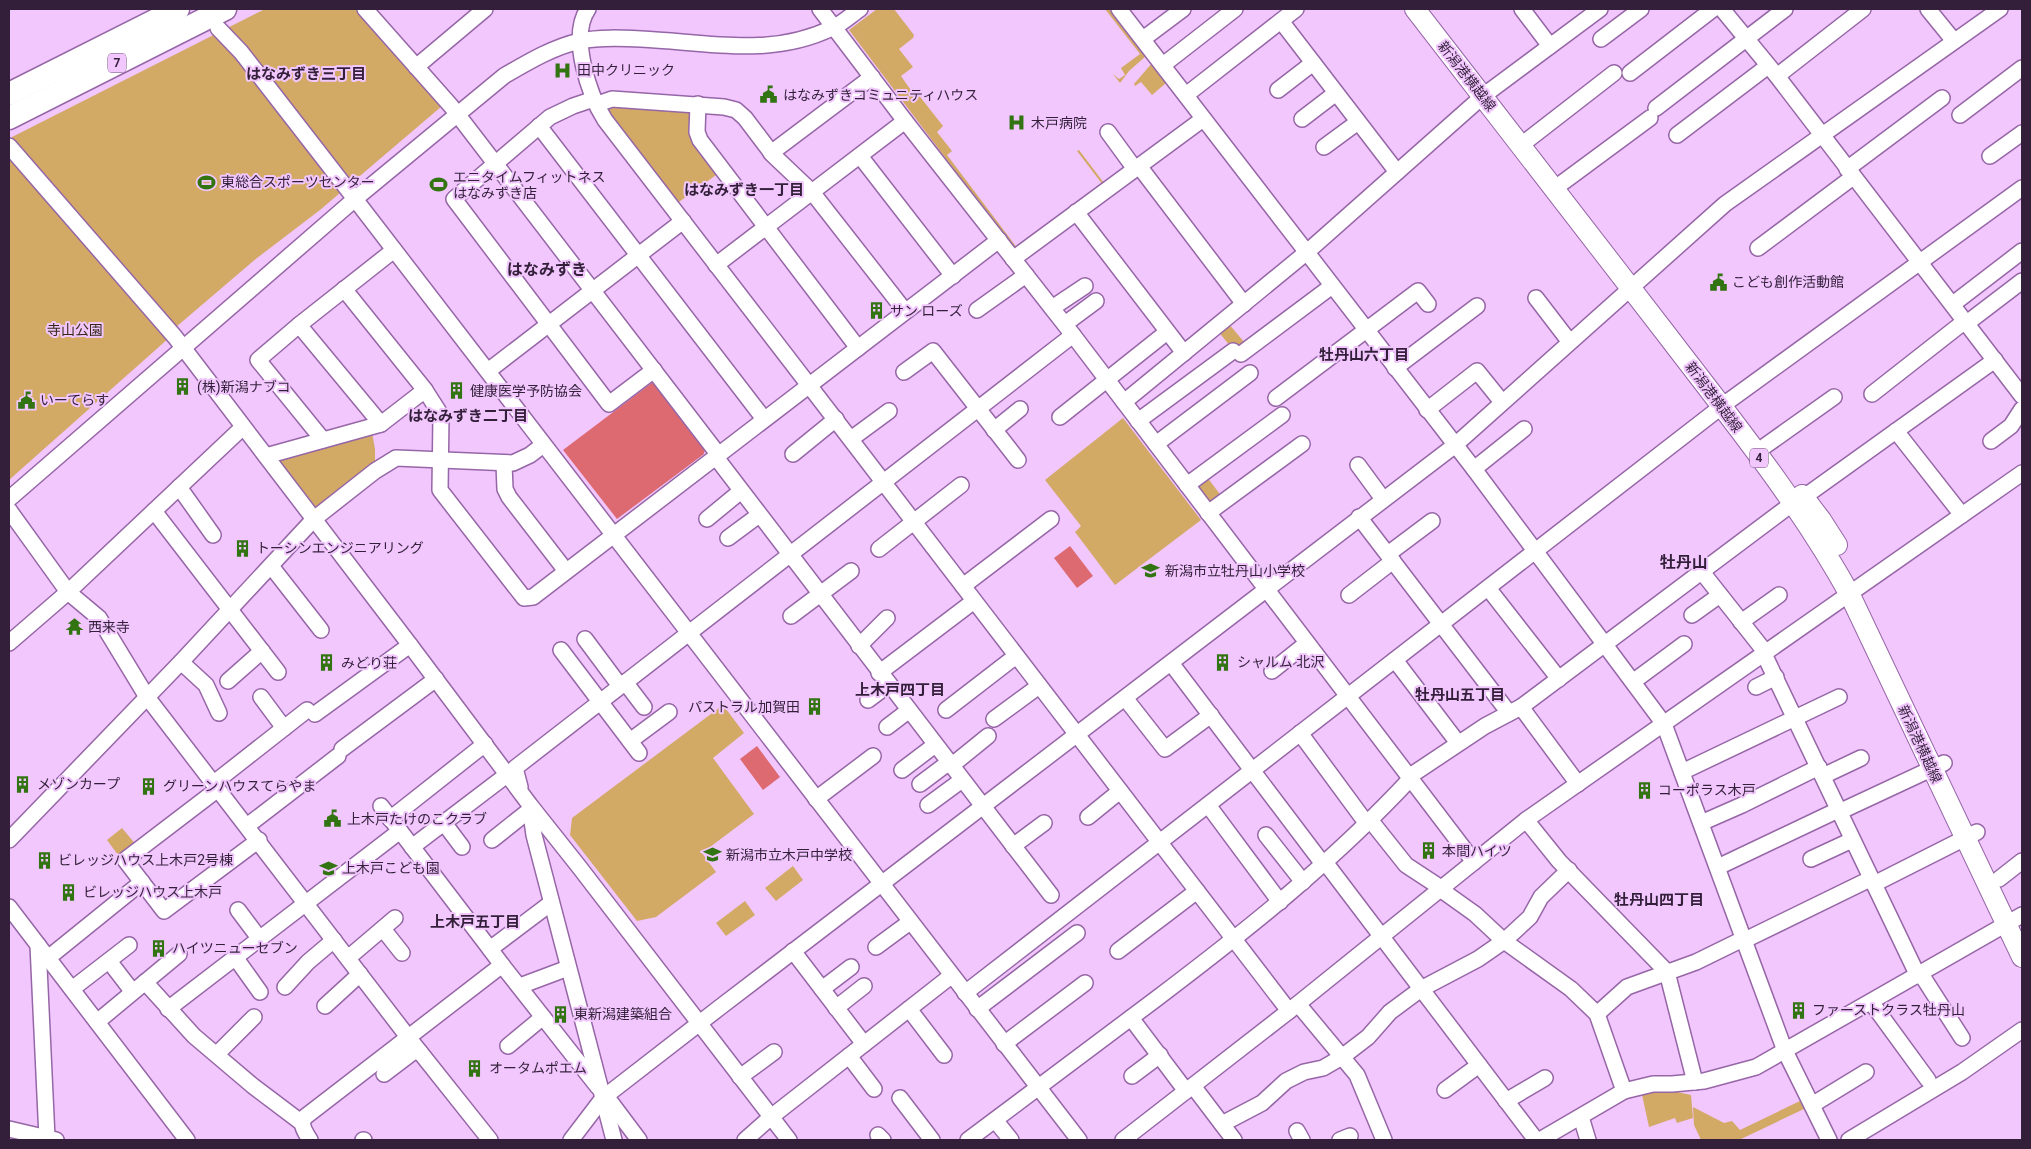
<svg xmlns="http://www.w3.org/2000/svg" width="2031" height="1149" font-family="Roboto,'Noto Sans JP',sans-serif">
	<rect width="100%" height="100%" fill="#f1c7fe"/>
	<g fill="#d3a966">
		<path d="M265 9H355L442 106 320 210 257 258 176 327 11 142 12 137Z"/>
		<path d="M877 9H894L914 35 913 38 899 49 913 67 901 76 910 89H914L943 126 937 132 952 151 947 155 1018 249 1103 185 1077 151 1079 150 1107 187 1017 253 849 30Z"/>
		<path d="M1105 9H1109L1146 56 1129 71 1120 83 1113 74 1119 79 1125 75 1121 68 1140 54Z"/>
		<path d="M1152 63 1166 83 1152 95 1141 82 1135 86 1134 84Z"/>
		<path d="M612 99 698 104 697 132 723 170 672 207 605 120Z"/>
		<path d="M9 153 170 337 9 480Z"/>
		<path d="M1228 323 1245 343 1234 351 1218 331Z"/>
		<path d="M1123 418 1201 520 1115 585 1075 532 1081 526 1045 480Z"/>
		<path d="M371 427 375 449V471L314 519 276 470 281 452Z"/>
		<path d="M1207 477 1222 497 1212 503 1205 502 1194 487Z"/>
		<path d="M723 705 744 733 713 758 754 814 702 853 716 872 656 917 637 921 570 835 572 818Z"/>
		<path d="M122 828 137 846 121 859 107 840Z"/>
		<path d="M793 866 803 880 776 901 765 888Z"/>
		<path d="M745 901 755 915 726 936 716 923Z"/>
		<path d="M1659 1088 1691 1095 1693 1118 1677 1123 1675 1118 1649 1127 1641 1090Z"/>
		<path d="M1802 1100 1806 1108 1739 1140H1701L1694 1125 1693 1107 1724 1123 1732 1121 1740 1130Z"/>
	</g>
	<g fill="#dd6a71">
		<path d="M653 382 705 449 704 454 617 519 563 450Z"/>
		<path d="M1070 546 1093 576 1077 588 1054 558Z"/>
		<path d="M757 746 780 777 763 790 740 759Z"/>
	</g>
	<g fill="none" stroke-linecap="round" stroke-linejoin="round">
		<defs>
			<g id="minor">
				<path d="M365 9 451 106 718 454"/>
				<path d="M588 9C569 36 589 95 605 120 833 417 1062 713 1289 1011"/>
				<path d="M820 9 905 121 1073 335 1474 862"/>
				<path d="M1119 9 1474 469 1664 724 1785 1051 1829 1140"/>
				<path d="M1522 9 1550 46"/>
				<path d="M1722 9 1777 76 2022 396"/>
				<path d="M1928 9 1954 41"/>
				<path d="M1281 21 1397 172"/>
				<path d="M218 28 241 52 355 199 1079 1140"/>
				<path d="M1143 39 1183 9"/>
				<path d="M1601 39 1641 9"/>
				<path d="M1163 65 1235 9"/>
				<path d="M416 67 485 9"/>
				<path d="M1630 73 1713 9"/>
				<path d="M1777 76 1863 9"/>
				<path d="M1278 90 1313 63"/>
				<path d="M1186 95 1296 9"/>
				<path d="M594 99 573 106 550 117 454 199 609 404 654 370"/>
				<path d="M598 104 612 99 724 107 736 110 745 118 773 155 812 192 905 311"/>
				<path d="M698 104 697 132 700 140 858 348"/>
				<path d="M1656 108 1785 9"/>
				<path d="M1960 115 2022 68"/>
				<path d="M1302 119 1336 93"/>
				<path d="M539 126 764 419"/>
				<path d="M1108 132 1135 169"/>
				<path d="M1677 135 1768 66"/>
				<path d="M1529 139 1614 73"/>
				<path d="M9 146 175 337 410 645 530 805 580 868 789 1140"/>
				<path d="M1324 147 1358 122"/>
				<path d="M771 153 872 77"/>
				<path d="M860 156 953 276"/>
				<path d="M1990 156 2022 133"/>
				<path d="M1139 166 1244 304"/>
				<path d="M1847 169 1942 98"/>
				<path d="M1562 183 1650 118"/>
				<path d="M1076 212 1184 353"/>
				<path d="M1758 248 1853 177"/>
				<path d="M1013 259 1203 119"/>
				<path d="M716 265 905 121"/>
				<path d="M344 289 425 390"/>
				<path d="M1536 298 1569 341"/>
				<path d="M1953 304 2022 251"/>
				<path d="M1052 308 1085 286"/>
				<path d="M977 310 1026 275"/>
				<path d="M1967 323 2022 281"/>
				<path d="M1065 324 1096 301"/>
				<path d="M299 325 258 360 323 440"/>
				<path d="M1241 354 1332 286"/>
				<path d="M1395 368 1477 306"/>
				<path d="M488 371 683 221"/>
				<path d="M904 372 933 351 1018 460"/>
				<path d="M1872 394 1965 321"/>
				<path d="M1276 398 1418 291 1428 304"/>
				<path d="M1124 402 1307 252 1483 96 1600 9"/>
				<path d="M1427 410 1477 371 1502 402"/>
				<path d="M1060 417 1167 332"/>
				<path d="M1138 421 1233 351"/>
				<path d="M381 424 299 325 394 250"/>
				<path d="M994 430 1020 409"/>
				<path d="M1896 431 1962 515"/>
				<path d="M851 439 889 411"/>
				<path d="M1991 441 2011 426 2022 409"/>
				<path d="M1156 444 1250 373"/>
				<path d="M1765 446 1834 397"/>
				<path d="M793 454 836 419"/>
				<path d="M266 456 381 424 425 390 441 415 440 490 524 598 533 597 999 240"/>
				<path d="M715 456 1051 895"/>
				<path d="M504 464 505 489 509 497 566 571"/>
				<path d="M1358 465 1383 499"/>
				<path d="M1474 469 1524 429"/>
				<path d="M1187 485 1282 415"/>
				<path d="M179 487 213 535"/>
				<path d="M1804 497 1995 360"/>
				<path d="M9 499 355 199 504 76C528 62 553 47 580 41 599 37 621 38 641 39 706 42 770 58 832 28 842 24 851 15 860 9"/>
				<path d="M9 510 68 592 99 618 147 697 408 1037 490 1140"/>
				<path d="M154 511 278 672"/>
				<path d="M1208 513 1302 444"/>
				<path d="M1359 517 1509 713"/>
				<path d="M707 519 741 491"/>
				<path d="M728 538 759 515"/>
				<path d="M879 549 961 485"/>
				<path d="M1388 554 1432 521"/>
				<path d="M271 566 321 630"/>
				<path d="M1702 572 1766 653"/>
				<path d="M963 586 1051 519"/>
				<path d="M1488 588 1559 679"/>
				<path d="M1349 595 1393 561"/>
				<path d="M1692 615 1720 595"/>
				<path d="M791 616 851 571"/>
				<path d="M1741 622 1779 595"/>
				<path d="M585 639 620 686"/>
				<path d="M9 643 68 592 243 427"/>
				<path d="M859 646 887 618"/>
				<path d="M561 650 639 753"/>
				<path d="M1764 654 1918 976"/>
				<path d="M1395 660 1458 743"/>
				<path d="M181 662 206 685 219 713"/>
				<path d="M1171 663 1323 864"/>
				<path d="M1272 671 1307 643"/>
				<path d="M879 673 974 601"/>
				<path d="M228 681 262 651"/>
				<path d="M1634 681 1684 644"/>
				<path d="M625 682 644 707"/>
				<path d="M1756 687 1776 677"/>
				<path d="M261 697 284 728"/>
				<path d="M1125 698 1165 749 1211 715"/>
				<path d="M868 700 888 685"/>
				<path d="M1521 707 1578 784"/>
				<path d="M946 710 1016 656"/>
				<path d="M315 714 410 645"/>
				<path d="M994 719 1039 686"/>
				<path d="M887 727 908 711"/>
				<path d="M1300 733 1367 824"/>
				<path d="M630 741 669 712"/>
				<path d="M342 749 436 679"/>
				<path d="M951 766 988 736"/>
				<path d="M902 770 935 745"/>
				<path d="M1682 772 1839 697"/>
				<path d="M1410 776 1485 726 1521 707 1793 503"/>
				<path d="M1823 776 1861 758"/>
				<path d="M214 783 307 710"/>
				<path d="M920 784 948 763"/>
				<path d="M520 787 515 768 1073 335"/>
				<path d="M218 789 125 860 164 911 259 840"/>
				<path d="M816 799 873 756"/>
				<path d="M928 805 962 780"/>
				<path d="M1208 805 1280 902"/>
				<path d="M381 806 490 949"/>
				<path d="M530 807 534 835 614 1140"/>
				<path d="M1839 812 1944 763"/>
				<path d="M1088 817 1120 791"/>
				<path d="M390 819 485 744"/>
				<path d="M1526 820 1559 861 1667 972 1695 1082"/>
				<path d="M1371 821 1406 865 1441 888"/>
				<path d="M444 823 462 847"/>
				<path d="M1701 823 1742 805 1819 767"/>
				<path d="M247 826 338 756"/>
				<path d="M1266 835 1303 882"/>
				<path d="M9 840 181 662 314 519 375 471 396 458 513 463 530 455 543 445"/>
				<path d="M492 840 531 809"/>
				<path d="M1013 846 1044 823"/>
				<path d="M412 847 508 774"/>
				<path d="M1811 859 1852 840"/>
				<path d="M1325 862 1536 1140"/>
				<path d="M1718 867 1838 810"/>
				<path d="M1999 879 2022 861"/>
				<path d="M1874 884 1977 832"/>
				<path d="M1440 889 1475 914 1504 941 1571 989 1597 1014 1624 1091"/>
				<path d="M9 907 187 1140"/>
				<path d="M238 910 259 938"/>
				<path d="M383 929 402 953"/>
				<path d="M1743 941 1870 879"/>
				<path d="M38 945 47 1138"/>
				<path d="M876 947 910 922"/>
				<path d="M793 951 864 1044"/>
				<path d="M1118 951 1197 891"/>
				<path d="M235 957 260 992"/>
				<path d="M48 958 142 882"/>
				<path d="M348 958 395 918"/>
				<path d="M109 961 129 987"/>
				<path d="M502 965 598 1087"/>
				<path d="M1921 974 1962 1038"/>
				<path d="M145 982 194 1036 253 1086 302 1123"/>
				<path d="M520 986 568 968"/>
				<path d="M285 987 308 962 334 940"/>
				<path d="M72 989 129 945"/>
				<path d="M822 989 851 967"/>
				<path d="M965 993 1730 400 2022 188"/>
				<path d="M1871 1002 1928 1080"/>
				<path d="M1298 1004 1357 1075 1384 1140"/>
				<path d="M325 1006 360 974"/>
				<path d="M836 1008 864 986"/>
				<path d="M168 1009 400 831"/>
				<path d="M909 1009 944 1055"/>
				<path d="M977 1009 1077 933"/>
				<path d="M1597 1014 1627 987 1696 962 1743 939"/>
				<path d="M1131 1018 1186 1091"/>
				<path d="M97 1022 179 954"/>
				<path d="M1004 1044 1085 983"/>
				<path d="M508 1046 543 1017"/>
				<path d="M217 1054 254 1017"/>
				<path d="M849 1056 874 1089"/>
				<path d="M384 1074 413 1052H420"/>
				<path d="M1132 1076 1160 1055"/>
				<path d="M740 1077 774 1052"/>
				<path d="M1193 1086 1234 1140"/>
				<path d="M1445 1090 1479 1065"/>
				<path d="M606 1096 639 1140"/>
				<path d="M900 1098 932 1140"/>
				<path d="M1506 1101 1545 1078"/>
				<path d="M1812 1105 1866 1072"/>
				<path d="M1581 1117 1588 1140"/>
				<path d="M995 1120 1011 1140"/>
				<path d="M1222 1124 1262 1103 1286 1081 1304 1072 1323 1068 1342 1057 1368 1037 1390 1012 1421 989 1478 959 1504 941 1530 917 1541 897 1569 870"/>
				<path d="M9 1129 56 1140"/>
				<path d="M1297 1131 1302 1140"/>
				<path d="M878 1135 883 1140"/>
				<path d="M310 1140C306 1133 299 1125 305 1117L502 965 490 949 551 903"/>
				<path d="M363 1140H364"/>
				<path d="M571 1140 603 1098 719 1008 1454 446 1725 204 2000 9"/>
				<path d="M745 1140 771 1117 951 976"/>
				<path d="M968 1140C1031 1093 1093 1046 1156 999 1246 931 1334 861 1411 778"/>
				<path d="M1123 1140 1289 1011 1526 820 2022 473"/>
				<path d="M1340 1140 1350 1136"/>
				<path d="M1540 1140 1624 1091 1653 1084H1672L1704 1081 1756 1067 2022 915"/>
				<path d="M1849 1140 1962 1072 2022 1030"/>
			</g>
			<g id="major">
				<path d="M1415 9C1499 117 1583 226 1667 335 1731 419 1799 502 1850 595L2022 957"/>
				<path d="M1802 495 1821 520 1837 545"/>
			</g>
			<g id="highway">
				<path d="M9 94 178 9"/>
				<path d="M9 118 225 9"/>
			</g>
		</defs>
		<use href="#minor" stroke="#9666a6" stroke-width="18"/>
		<use href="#major" stroke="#9666a6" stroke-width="22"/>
		<use href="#highway" stroke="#9666a6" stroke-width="25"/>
		<use href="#minor" stroke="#fff" stroke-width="15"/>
		<use href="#major" stroke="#fff" stroke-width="20"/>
		<use href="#highway" stroke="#fff" stroke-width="22"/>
	</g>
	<defs>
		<symbol id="hospital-bare" viewBox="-9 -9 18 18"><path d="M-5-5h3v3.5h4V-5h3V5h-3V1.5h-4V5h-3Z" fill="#327411" stroke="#f1c7fe" stroke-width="2.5" paint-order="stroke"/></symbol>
		<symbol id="civic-bare" viewBox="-9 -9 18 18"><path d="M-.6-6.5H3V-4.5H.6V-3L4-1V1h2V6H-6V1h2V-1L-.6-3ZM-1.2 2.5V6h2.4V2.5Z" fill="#327411" stroke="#f1c7fe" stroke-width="2.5" paint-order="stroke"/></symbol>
		<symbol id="stadium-bare" viewBox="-9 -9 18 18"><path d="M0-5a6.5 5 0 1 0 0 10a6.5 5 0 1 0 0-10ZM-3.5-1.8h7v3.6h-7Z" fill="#327411" stroke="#f1c7fe" stroke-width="2.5" paint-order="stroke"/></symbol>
		<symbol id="building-bare" viewBox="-9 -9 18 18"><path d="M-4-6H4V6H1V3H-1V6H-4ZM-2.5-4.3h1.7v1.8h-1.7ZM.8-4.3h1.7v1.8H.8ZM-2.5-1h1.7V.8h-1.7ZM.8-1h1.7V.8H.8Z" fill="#327411" stroke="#f1c7fe" stroke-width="2.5" paint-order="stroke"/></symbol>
		<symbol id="school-bare" viewBox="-9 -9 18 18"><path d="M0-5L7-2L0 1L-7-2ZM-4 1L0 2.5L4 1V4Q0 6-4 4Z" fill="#327411" stroke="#f1c7fe" stroke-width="2.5" paint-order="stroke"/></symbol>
		<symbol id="temple-bare" viewBox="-9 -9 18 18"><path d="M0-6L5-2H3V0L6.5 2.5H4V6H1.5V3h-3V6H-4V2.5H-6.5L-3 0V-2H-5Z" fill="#327411" stroke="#f1c7fe" stroke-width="2.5" paint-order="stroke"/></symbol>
	</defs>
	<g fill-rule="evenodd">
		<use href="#hospital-bare" x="550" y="58" width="25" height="25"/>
		<use href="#civic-bare" x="756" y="82" width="25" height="25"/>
		<use href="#hospital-bare" x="1004" y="110" width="25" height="25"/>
		<use href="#stadium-bare" x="194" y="170" width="25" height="25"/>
		<use href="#stadium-bare" x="426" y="172" width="25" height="25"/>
		<use href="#civic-bare" x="1706" y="270" width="25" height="25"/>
		<use href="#building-bare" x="864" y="298" width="25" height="25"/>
		<use href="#building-bare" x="170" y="374" width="25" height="25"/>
		<use href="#building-bare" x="444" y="378" width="25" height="25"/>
		<use href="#civic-bare" x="14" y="388" width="25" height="25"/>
		<use href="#building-bare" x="230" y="536" width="25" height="25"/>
		<use href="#school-bare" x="1138" y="558" width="25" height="25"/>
		<use href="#temple-bare" x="62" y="614" width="25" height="25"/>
		<use href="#building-bare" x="1210" y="650" width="25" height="25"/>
		<use href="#building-bare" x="314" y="650" width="25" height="25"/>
		<use href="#building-bare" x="802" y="694" width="25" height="25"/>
		<use href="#building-bare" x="10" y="772" width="25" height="25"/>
		<use href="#building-bare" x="136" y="774" width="25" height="25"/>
		<use href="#building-bare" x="1632" y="778" width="25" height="25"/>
		<use href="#civic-bare" x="320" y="806" width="25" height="25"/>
		<use href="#building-bare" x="1416" y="838" width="25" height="25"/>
		<use href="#school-bare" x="700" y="842" width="25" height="25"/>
		<use href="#building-bare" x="32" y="848" width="25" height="25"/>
		<use href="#school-bare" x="316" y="856" width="25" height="25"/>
		<use href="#building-bare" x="56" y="880" width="25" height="25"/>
		<use href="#building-bare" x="146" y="936" width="25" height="25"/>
		<use href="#building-bare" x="1786" y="998" width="25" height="25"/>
		<use href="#building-bare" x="548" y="1002" width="25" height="25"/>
		<use href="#building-bare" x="462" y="1056" width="25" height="25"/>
	</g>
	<g text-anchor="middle" stroke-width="4" stroke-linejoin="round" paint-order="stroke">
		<g fill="#f1c7fe" stroke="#6c5174" stroke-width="1">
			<rect x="108" y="53.5" width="18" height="19" rx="4"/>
			<rect x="1750" y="448.5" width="18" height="19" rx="4"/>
		</g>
		<g font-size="12" font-weight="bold" fill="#331f39">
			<text x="117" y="67">7</text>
			<text x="1759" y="462">4</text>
		</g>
		<g font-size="14" fill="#331f39" stroke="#f1c7fe" text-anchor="start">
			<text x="577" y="75">田中クリニック</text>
			<text x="783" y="100">はなみずきコミュニティハウス</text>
			<text x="1031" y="128">木戸病院</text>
			<text x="453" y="182">エニタイムフィットネス<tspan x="453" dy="16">はなみずき店</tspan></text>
			<text x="221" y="187">東総合スポーツセンター</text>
			<text x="1732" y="287">こども創作活動館</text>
			<text x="890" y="316">サン ローズ</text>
			<text x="197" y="392">(株)新潟ナブコ</text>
			<text x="470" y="396">健康医学予防協会</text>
			<text x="40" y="405">いーてらす</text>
			<text x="256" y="553">トーシンエンジニアリング</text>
			<text x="1165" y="576">新潟市立牡丹山小学校</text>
			<text x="88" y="632">西来寺</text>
			<text x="1237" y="667">シャルム 北沢</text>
			<text x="341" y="668">みどり荘</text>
			<text x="800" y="712" text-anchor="end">パストラル加賀田</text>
			<text x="37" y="789">メゾンカープ</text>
			<text x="163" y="791">グリーンハウスてらやま</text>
			<text x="1658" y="795">コーポラス木戸</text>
			<text x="347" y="824">上木戸たけのこクラブ</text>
			<text x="1442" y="856">本間ハイツ</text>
			<text x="726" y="860">新潟市立木戸中学校</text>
			<text x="58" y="865">ビレッジハウス上木戸2号棟</text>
			<text x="342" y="873">上木戸こども園</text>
			<text x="83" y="897">ビレッジハウス上木戸</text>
			<text x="172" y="953">ハイツニューセブン</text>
			<text x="1812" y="1015">ファーストクラス牡丹山</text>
			<text x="574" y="1019">東新潟建築組合</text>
			<text x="489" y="1073">オータムポエム</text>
		</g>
		<g font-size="14" fill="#331f39" stroke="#f1c7fe">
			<text transform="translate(1467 76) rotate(52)" y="5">新潟港横越線</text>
			<text transform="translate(1714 397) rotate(53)" y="5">新潟港横越線</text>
			<text transform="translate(1920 744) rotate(65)" y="5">新潟港横越線</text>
		</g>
		<g font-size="14" fill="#342916" stroke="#f1c7fe">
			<text x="75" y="335">寺山公園</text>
		</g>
		<g font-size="15" font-weight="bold" fill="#331f39" stroke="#f1c7fe">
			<text x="306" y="79">はなみずき三丁目</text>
			<text x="744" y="195">はなみずき一丁目</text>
			<text x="1364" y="360">牡丹山六丁目</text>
			<text x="468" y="421">はなみずき二丁目</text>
			<text x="900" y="695">上木戸四丁目</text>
			<text x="1460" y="700">牡丹山五丁目</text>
			<text x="1659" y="905">牡丹山四丁目</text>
			<text x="475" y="927">上木戸五丁目</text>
		</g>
		<g font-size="16" font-weight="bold" fill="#331f39" stroke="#f1c7fe">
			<text x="547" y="275">はなみずき</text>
			<text x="1684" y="568">牡丹山</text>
		</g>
	</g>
	<rect width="2031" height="1149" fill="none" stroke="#331f39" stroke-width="20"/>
</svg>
